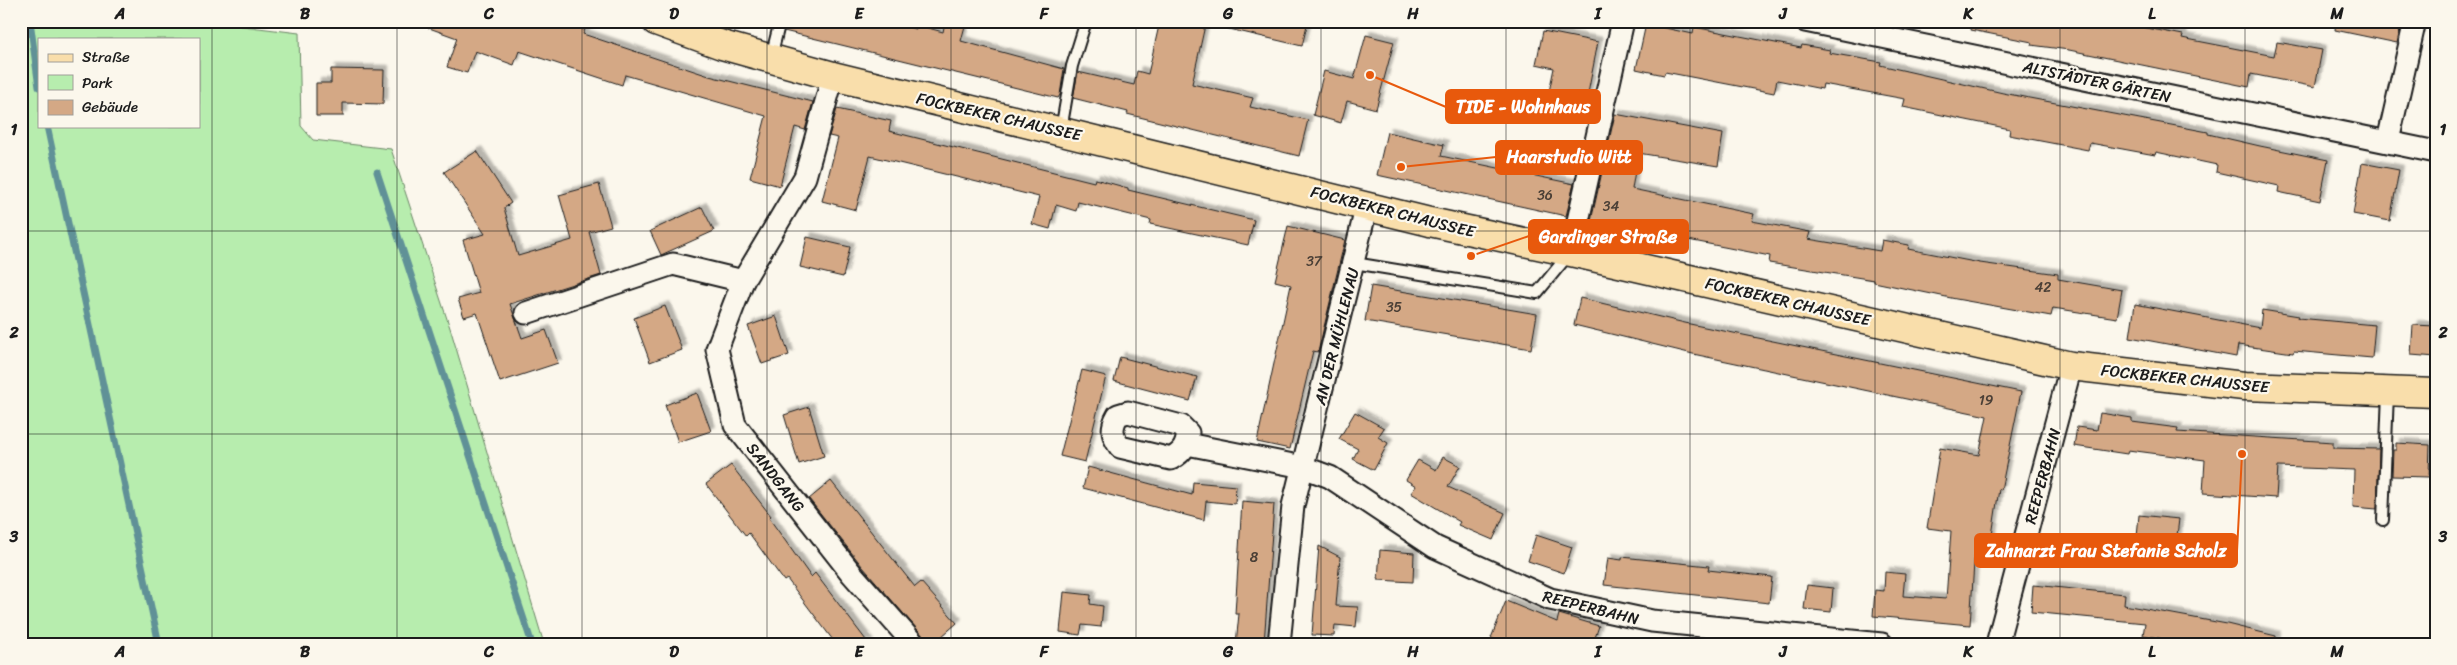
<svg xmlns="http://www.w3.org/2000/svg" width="2457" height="665" font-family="Sriracha,sans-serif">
	<defs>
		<filter id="shadow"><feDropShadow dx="4.5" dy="-4.5" stdDeviation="1" flood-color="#0004"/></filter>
	</defs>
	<rect width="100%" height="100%" fill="#fbf7ec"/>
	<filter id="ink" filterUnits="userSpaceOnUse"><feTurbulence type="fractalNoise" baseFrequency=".02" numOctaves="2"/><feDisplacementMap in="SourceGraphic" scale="10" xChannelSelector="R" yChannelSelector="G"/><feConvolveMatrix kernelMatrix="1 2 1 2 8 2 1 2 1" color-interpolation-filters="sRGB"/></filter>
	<g filter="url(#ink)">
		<path fill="#b7edae" stroke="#6a8465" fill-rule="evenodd" d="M21 21H202L299 33 301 126 313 140 391 149 451 331 544 644H21ZM39 39H199V126H39Z"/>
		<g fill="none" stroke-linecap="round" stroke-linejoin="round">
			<g stroke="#609197" stroke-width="7">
				<path d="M30 21 39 87"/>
				<path d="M47 126 159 644"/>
				<path d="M377 172 532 644"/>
			</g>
		</g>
		<g fill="#d4a885" stroke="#1c1c1c" filter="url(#shadow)">
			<path d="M419 21H560L585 30 583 34 709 76 813 102 805 130 795 127 780 186 750 178 766 116 625 75 622 85 519 51 514 65 475 51 467 73 447 67 457 38 418 24Z"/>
			<path d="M787 21H883L916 29 917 25 943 32 945 22 965 26 961 41 1064 69 1060 95 1058 98 784 31Z"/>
			<path d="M1160 21H1206L1192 84 1253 98 1250 107 1308 120 1299 156 1127 114 1128 112 1073 98 1078 72 1134 85 1137 71 1148 74Z"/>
			<path d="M1226 21H1308L1302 46 1225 28Z"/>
			<path d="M1972 21H2122L2121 23 2183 35 2182 38 2274 56 2277 42 2322 50 2315 87 2251 74 2249 87 2069 50 2031 45 2032 42 1971 30Z"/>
			<path d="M2336 21H2402L2397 43 2335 30Z"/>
			<path d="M1646 24 1693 34 1694 27 1801 48 1802 45 1830 50 1829 53 1881 62 1880 65 2003 93 2208 132V134L2260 146 2328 160 2320 201 2278 192 2279 186 2216 172 2217 165 2156 152 2155 155 2090 143 2088 150 2009 135 2010 129 1903 107 1905 99 1823 84 1822 89 1777 80 1774 93 1665 72 1664 75 1636 69Z"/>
			<path d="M1543 31 1598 42 1584 114 1546 106 1554 68 1536 64Z"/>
			<path d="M1366 35 1394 42 1376 109 1347 101 1341 123 1313 115 1324 71 1354 79Z"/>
			<path d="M331 69 384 70 383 104 343 103V116H316V83H331Z"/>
			<path d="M837 109 891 121 889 131 1094 182 1095 179 1128 188V190L1254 220 1248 245 1150 224 1151 220 1078 202 1076 211 1056 205 1050 229 1032 224 1039 197 870 156 856 210 822 201 838 138 829 136Z"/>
			<path d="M1615 114 1723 134 1718 166 1638 153 1632 189 1754 214 1752 221 1810 232 1808 239 1880 251 1882 240 1909 245 1908 249 1980 263 2058 274V279L2122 290 2117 318 2053 308 2051 316 1956 299 1874 282V280L1769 263 1770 256 1591 221Z"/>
			<path d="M1387 132 1444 145 1441 156 1574 184 1566 216 1377 175Z"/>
			<path d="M477 151 511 203 504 208 518 256 572 240 559 195 599 184 611 226 589 232 601 275 510 304 522 338 546 330 558 363 500 382 477 313 464 317 458 299 479 293 463 240 485 234 444 172Z"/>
			<path d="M2362 163 2399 170 2390 221 2353 214Z"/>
			<path d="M702 207 714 231 661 255 650 231Z"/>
			<path d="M1288 226 1345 240 1318 352 1313 351 1290 449 1257 442 1291 285 1275 281Z"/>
			<path d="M807 237 850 247 843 277 800 267Z"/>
			<path d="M1371 286 1537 314 1531 349 1365 321Z"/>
			<path d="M1580 298 1685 323 2021 392 2001 490 1999 489 1990 549 1975 547 1970 625 1873 616 1875 590 1884 591 1885 572 1905 574 1903 596 1946 599 1951 531 1927 528 1940 448 1979 455 1987 416 1693 354 1574 325Z"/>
			<path d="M2135 304 2260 328 2262 310 2299 316 2298 318 2375 325 2372 358 2294 351 2293 353 2238 345 2236 357 2130 337Z"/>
			<path d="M665 306 682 350 650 362 634 318Z"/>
			<path d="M776 316 789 355 762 364 748 326Z"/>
			<path d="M2413 325 2436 326V357L2411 355Z"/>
			<path d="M1120 357 1197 377 1190 401 1114 381Z"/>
			<path d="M1082 370 1106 376 1085 462 1060 456Z"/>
			<path d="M697 393 711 431 678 442 665 405Z"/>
			<path d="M809 407 824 456 799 464 784 415Z"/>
			<path d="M1355 412 1384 428 1378 437 1388 443 1374 470 1353 459 1358 449 1339 439Z"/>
			<path d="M2100 413 2132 418V422L2178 428 2177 432 2333 442V448L2379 449 2377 509 2353 507 2354 470 2278 467 2276 498 2203 493 2205 460 2128 450 2127 454 2074 446 2077 427 2097 430Z"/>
			<path d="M2396 443 2430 445 2429 477 2392 476 2393 450H2396Z"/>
			<path d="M1443 457 1460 466 1448 487 1505 513 1493 540 1458 525 1460 522 1411 493 1416 486 1406 480 1418 460 1436 470Z"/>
			<path d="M731 465 771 516 769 518 811 577 815 573 869 644H836L787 579 784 581 749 533 746 536 706 484Z"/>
			<path d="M1088 467 1192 495 1193 482 1236 486 1235 504 1206 501 1204 520 1083 488Z"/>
			<path d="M831 481 915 587 921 582 957 623 933 644 926 642 923 636 862 566 809 499Z"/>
			<path d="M1242 501 1274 504 1264 644H1236L1239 614H1235Z"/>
			<path d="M2139 515 2179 519 2174 561 2135 557Z"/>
			<path d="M1536 535 1572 547 1564 573 1528 561Z"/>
			<path d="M1319 546 1340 557 1336 606 1358 607 1356 627 1335 625 1334 636 1312 635Z"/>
			<path d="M1380 550 1414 553 1413 582 1378 580Z"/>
			<path d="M1622 557 1709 566 1708 570 1772 577 1769 603 1604 585 1608 558 1622 560Z"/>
			<path d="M1807 585 1833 588 1831 612 1804 609Z"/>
			<path d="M2033 585 2125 594 2124 605 2227 624 2276 636 2275 644H2189L2143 635 2145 623 2031 612Z"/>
			<path d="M1064 592 1091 595 1090 604 1103 606 1101 627 1082 625 1080 635 1060 632Z"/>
			<path d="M1506 601 1557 622 1559 614 1599 626 1593 644H1506L1491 638Z"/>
		</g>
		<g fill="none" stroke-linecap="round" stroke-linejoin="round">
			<defs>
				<g id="service">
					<path d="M771 57 780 21"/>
					<path d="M1061 130 1072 66 1086 21"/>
					<path d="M1354 263 1537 293 1569 254"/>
					<path d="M2383 520 2388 393"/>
				</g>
				<g id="minor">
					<path d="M1805 21 2436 152"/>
					<path d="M2388 141 2415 21"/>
					<path d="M1571 252 1623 21"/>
					<path d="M743 281 717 349 735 425 852 574 914 644"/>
					<path d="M526 313 673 264 743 281 805 177 833 76"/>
					<path d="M1128 412 1181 426 1188 433C1186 447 1183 452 1171 459L1120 447C1111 435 1111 427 1118 415Z"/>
					<path d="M1187 444 1303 467 1330 477 1435 547 1550 599 1652 621 1882 644"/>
					<path d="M1279 644 1293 506 1367 205"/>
					<path d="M1997 644 2071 366"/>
				</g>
				<path id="primary" d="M656 21 722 45 833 76 1430 222 1571 252 2071 366 2244 386 2436 393"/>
			</defs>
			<use href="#service" stroke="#1c1c1c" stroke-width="14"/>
			<use href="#minor" stroke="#1c1c1c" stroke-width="25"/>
			<use href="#primary" stroke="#1c1c1c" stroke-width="31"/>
			<use href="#service" stroke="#fbf7ec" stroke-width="10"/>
			<use href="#minor" stroke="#fbf7ec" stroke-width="21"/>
			<use href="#primary" stroke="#f9deab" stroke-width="28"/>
		</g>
	</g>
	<path fill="none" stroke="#1c1c1c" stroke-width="1" stroke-opacity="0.55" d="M212 21V644M397 21V644M582 21V644M767 21V644M951 21V644M1136 21V644M1321 21V644M1506 21V644M1690 21V644M1875 21V644M2060 21V644M2245 21V644M21 231H2436M21 434H2436"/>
	<g text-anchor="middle" stroke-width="4.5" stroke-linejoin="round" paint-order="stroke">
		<g font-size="14" fill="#4a3f36">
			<text x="1545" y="200">36</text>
			<text x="1611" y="211">34</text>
			<text x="1314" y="266">37</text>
			<text x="2043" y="292">42</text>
			<text x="1394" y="312">35</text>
			<text x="1986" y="405">19</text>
			<text x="1254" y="562">8</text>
		</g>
		<g font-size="16" fill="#1c1c1c" stroke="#fbf7ec">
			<text transform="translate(2097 81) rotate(12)" y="6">ALTSTÄDTER GÄRTEN</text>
			<text transform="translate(999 116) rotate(13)" y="6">FOCKBEKER CHAUSSEE</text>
			<text transform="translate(1393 211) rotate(14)" y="6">FOCKBEKER CHAUSSEE</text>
			<text transform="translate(1788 301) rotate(13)" y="6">FOCKBEKER CHAUSSEE</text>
			<text transform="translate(1336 336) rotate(-76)" y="6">AN DER MÜHLENAU</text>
			<text transform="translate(2185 378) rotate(6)" y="6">FOCKBEKER CHAUSSEE</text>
			<text transform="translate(2042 476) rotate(-75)" y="6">REEPERBAHN</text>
			<text transform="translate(776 477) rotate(52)" y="6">SANDGANG</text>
			<text transform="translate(1591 607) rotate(14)" y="6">REEPERBAHN</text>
		</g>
	</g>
	<path fill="none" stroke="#e8590c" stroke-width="2" d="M1370 75L1446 107M1401 167L1496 157M1471 256L1529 236M2242 454L2237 551"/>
	<g fill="#e8590c" stroke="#fbf7ec" stroke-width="2">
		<circle cx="1370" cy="75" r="5"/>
		<circle cx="1401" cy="167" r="5"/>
		<circle cx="1471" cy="256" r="5"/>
		<circle cx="2242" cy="454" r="5"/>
	</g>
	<g fill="#e8590c" stroke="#e8590c" stroke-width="2">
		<rect x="1446" y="90" width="154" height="33" rx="5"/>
		<rect x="1496" y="141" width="146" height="33" rx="5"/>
		<rect x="1529" y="220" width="159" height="33" rx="5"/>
		<rect x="1975" y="534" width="262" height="33" rx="5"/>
	</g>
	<g font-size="18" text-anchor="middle" font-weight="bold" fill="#fff">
		<text x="1523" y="113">TIDE - Wohnhaus</text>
		<text x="1569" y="163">Haarstudio Witt</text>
		<text x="1608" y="243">Gardinger Straße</text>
		<text x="2106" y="557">Zahnarzt Frau Stefanie Scholz</text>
	</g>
	<rect width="2457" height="665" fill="none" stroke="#fbf7ec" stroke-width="55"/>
	<rect x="38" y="38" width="162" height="90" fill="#fbf7ec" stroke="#a29f99"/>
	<rect x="48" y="54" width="25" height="8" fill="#f9deab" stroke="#a29f99"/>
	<text x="82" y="62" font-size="15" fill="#1c1c1c">Straße</text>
	<rect x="48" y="75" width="25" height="15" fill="#b7edae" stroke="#a29f99"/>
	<text x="82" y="88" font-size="15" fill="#1c1c1c">Park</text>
	<rect x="48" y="100" width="25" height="15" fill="#d4a885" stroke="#a29f99"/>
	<text x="82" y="112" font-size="15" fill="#1c1c1c">Gebäude</text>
	<rect x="28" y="28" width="2402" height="610" fill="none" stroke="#1c1c1c" stroke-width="2"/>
	<g font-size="16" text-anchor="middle" font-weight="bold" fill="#1c1c1c">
		<text x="120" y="19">A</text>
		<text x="305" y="19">B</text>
		<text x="489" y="19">C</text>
		<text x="674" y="19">D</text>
		<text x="859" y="19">E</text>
		<text x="1044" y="19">F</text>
		<text x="1228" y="19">G</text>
		<text x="1413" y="19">H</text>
		<text x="1598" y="19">I</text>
		<text x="1783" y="19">J</text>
		<text x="1968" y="19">K</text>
		<text x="2152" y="19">L</text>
		<text x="2337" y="19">M</text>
		<text x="14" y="135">1</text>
		<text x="2443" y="135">1</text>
		<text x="14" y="338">2</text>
		<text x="2443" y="338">2</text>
		<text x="14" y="542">3</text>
		<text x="2443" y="542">3</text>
		<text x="120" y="657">A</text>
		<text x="305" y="657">B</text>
		<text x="489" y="657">C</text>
		<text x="674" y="657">D</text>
		<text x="859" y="657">E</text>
		<text x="1044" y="657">F</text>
		<text x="1228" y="657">G</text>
		<text x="1413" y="657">H</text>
		<text x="1598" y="657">I</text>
		<text x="1783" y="657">J</text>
		<text x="1968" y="657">K</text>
		<text x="2152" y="657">L</text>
		<text x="2337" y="657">M</text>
	</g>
</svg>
